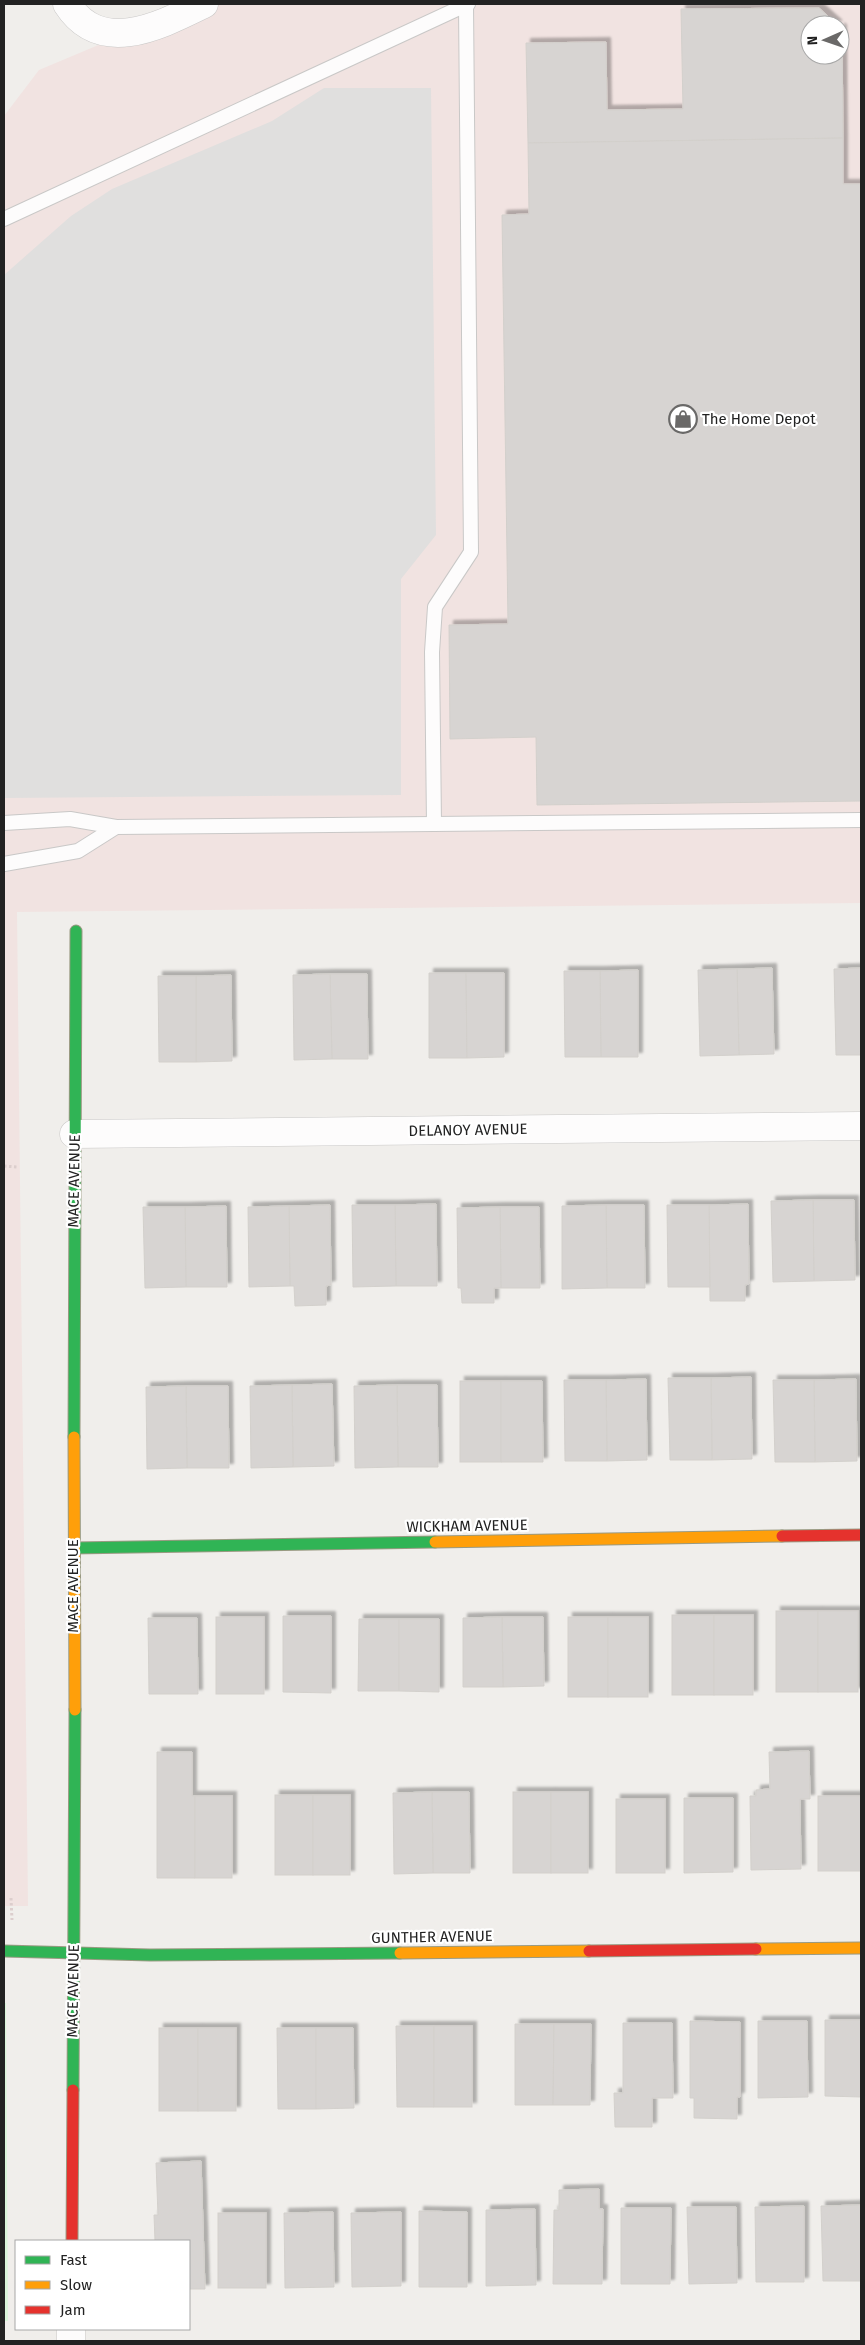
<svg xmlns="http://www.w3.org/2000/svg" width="865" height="2345" font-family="'Fira Sans',sans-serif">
	<defs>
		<filter id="shadow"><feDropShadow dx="4.5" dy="-4.5" stdDeviation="1" flood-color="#0004"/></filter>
	</defs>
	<rect width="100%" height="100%" fill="#f0eeeb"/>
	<path fill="#f1e3e1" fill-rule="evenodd" d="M196 4H861V903L17 912 28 1906H4V116L39 70ZM810 25H840V55H810Z"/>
	<path fill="#daf5da" d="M4 2003H6L8 2321H4Z"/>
	<path fill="#e0dfde" d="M324 88H431L436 535 401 579V795L4 798V275L71 216 112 189 272 121Z"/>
	<g fill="#d7d4d2" stroke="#d3d0cc" filter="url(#shadow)">
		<path d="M819 8 838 25H810V55H840V27L842 29 843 138 528 143 526 43 606 42 607 110 683 109 681 9Z"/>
		<path d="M843 138V184H861V801L537 805 536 737 450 739 449 625 508 624 502 215 529 214 528 143Z"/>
		<path d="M772 968 774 1054 739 1055 737 969Z"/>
		<path d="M861 968V1055H836L834 969Z"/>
		<path d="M737 969 739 1055 700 1056 698 970Z"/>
		<path d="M638 970V1057H601L600 971Z"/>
		<path d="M564 971H600L601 1057H565Z"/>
		<path d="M429 973H466L467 1058H429Z"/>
		<path d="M466 973H504V1057L467 1058Z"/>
		<path d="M330 974H367L368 1059H332Z"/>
		<path d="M330 974 332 1059 294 1060 293 975Z"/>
		<path d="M231 975 232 1061 196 1062V976Z"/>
		<path d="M158 976H196V1062H159Z"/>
		<path d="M813 1200H854L855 1280 814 1281Z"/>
		<path d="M813 1200 814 1281 773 1282 771 1201Z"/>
		<path d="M436 1204 437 1286H396L395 1205Z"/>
		<path d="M748 1204 749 1284 745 1285V1301H710L709 1205Z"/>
		<path d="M330 1205 331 1285 326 1286V1305L295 1306 294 1286H290L289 1206Z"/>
		<path d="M352 1205H395L396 1286 353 1287Z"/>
		<path d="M606 1205H644L645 1288H607Z"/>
		<path d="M606 1205 607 1288 562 1289V1206Z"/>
		<path d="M667 1205H709L710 1287H668Z"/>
		<path d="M226 1206 227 1287H186L185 1207Z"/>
		<path d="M289 1206 290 1286 249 1287 248 1207Z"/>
		<path d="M143 1207H185L186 1287 145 1288Z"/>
		<path d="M500 1207H539L540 1288H501Z"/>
		<path d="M500 1207 501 1288H494V1303H462L461 1288H458L457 1208Z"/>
		<path d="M751 1377 752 1459 712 1460 711 1378Z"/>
		<path d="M668 1378H711L712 1460H670Z"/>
		<path d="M646 1379 647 1460 607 1461 606 1380Z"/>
		<path d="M856 1379 857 1461 815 1462 814 1380Z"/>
		<path d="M564 1380H606L607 1461H565Z"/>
		<path d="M773 1380H814L815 1462H775Z"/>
		<rect x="460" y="1381" width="41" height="81"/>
		<path d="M501 1381H542L543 1462H501Z"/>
		<path d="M332 1384 334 1466 293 1467 292 1385Z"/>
		<path d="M292 1385 293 1467 251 1468 250 1386Z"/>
		<path d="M397 1385H437L438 1467H398Z"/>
		<path d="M397 1385 398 1467 355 1468 354 1386Z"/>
		<path d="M186 1386H228L229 1468H187Z"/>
		<path d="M186 1386 187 1468 147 1469 146 1387Z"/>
		<rect x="776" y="1611" width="42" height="81"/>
		<rect x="818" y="1611" width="40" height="81"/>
		<rect x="672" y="1615" width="42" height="80"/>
		<rect x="714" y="1615" width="39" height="80"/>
		<path d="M283 1616H331V1693L283 1692Z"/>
		<rect x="216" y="1617" width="48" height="77"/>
		<path d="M502 1617H543L544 1686 503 1687Z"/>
		<path d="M502 1617 503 1687H463V1618Z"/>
		<rect x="568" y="1617" width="40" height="80"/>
		<rect x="608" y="1617" width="40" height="80"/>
		<path d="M148 1618H197L198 1694H149Z"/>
		<path d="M359 1619H399V1691H358Z"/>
		<path d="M399 1619H439V1692L399 1691Z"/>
		<path d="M809 1751 810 1799H800L801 1869 751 1870 750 1796H756V1790L770 1789 769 1752Z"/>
		<path d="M157 1752H192V1796H195V1878H157Z"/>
		<path d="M432 1792H469L470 1873H433Z"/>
		<path d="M432 1792 433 1873 394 1874 393 1793Z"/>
		<rect x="513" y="1792" width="38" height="81"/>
		<rect x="551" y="1792" width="37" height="81"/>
		<rect x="275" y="1795" width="38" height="80"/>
		<rect x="313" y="1795" width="37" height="80"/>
		<rect x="195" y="1796" width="37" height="82"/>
		<rect x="818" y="1796" width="43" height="75"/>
		<path d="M684 1798H733V1872L684 1873Z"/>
		<rect x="616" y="1799" width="49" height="74"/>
		<path d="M825 2020H861V2097L825 2096Z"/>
		<path d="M690 2021 740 2022V2097H737V2119L694 2118V2098H690Z"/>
		<path d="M758 2021H807L808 2097 758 2098Z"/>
		<path d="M623 2023H672L673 2098H652V2127H615L614 2093H623Z"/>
		<path d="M515 2024H554L553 2105H515Z"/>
		<path d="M554 2024H591L590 2105H553Z"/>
		<path d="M396 2026H434V2107H397Z"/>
		<rect x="434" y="2026" width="38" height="81"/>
		<rect x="159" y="2028" width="39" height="83"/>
		<rect x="198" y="2028" width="38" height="83"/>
		<path d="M277 2028H316V2109H278Z"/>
		<path d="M316 2028H353L354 2108 316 2109Z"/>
		<path d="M201 2161 205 2289H189V2241H155L154 2215H158L156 2163Z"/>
		<path d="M599 2189V2209H603L602 2284H553L554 2210H559V2190Z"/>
		<path d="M861 2205V2281H823L821 2206Z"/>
		<path d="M804 2206V2282H756L755 2207Z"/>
		<path d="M687 2207H736L737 2283 689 2284Z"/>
		<path d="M621 2208H671L670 2284H621Z"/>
		<path d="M535 2209 536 2285 486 2286V2210Z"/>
		<path d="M419 2211 467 2212V2287H419Z"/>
		<path d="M333 2212 334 2287 285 2288 284 2213Z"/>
		<path d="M401 2212V2286L352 2287 351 2213Z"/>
		<rect x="218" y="2213" width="48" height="75"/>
	</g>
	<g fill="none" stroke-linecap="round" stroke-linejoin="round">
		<defs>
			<g id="lane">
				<path d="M4 219 468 4"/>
				<path d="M4 823 70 819 116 827 861 820"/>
				<path d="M434 824 432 652 435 607 471 552 466 5"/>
				<path d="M4 864 78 851 116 827"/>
			</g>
			<g id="street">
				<path d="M67 4C101 57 161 25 204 4"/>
				<path d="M74 1134 861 1126"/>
				<path d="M71 2329V2341"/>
			</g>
			<g id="fast">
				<path d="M74 1437 76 931"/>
				<path d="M73 1548 435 1542"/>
				<path d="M4 1951 150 1955 400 1953"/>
				<path d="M73 2090 75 1710"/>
			</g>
			<g id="slow">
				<path d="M74 1437 75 1710"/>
				<path d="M435 1542 782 1536"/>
				<path d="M756 1949 861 1948"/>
				<path d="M400 1953 589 1951"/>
			</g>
			<g id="jam">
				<path d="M782 1536 861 1535"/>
				<path d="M589 1951 756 1949"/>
				<path d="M72 2241 73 2090"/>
			</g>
		</defs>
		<use href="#lane" stroke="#c9c8c7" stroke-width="16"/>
		<use href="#street" stroke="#c9c8c7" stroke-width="29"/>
		<use href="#fast" stroke="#999a82" stroke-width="13"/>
		<use href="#slow" stroke="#999a82" stroke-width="13"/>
		<use href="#jam" stroke="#999a82" stroke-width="13"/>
		<g stroke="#dccecd" stroke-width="3" stroke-dasharray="2.5 2.5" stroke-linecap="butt">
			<path d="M4 1166 17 1167"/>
			<path d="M11 1898 12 1920"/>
		</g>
		<use href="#lane" stroke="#fdfcfc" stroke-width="14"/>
		<use href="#street" stroke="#fdfcfc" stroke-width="28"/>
		<use href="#fast" stroke="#30b455" stroke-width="11"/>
		<use href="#slow" stroke="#ff9f0a" stroke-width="11"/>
		<use href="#jam" stroke="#e5322d" stroke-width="11"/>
	</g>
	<defs>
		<symbol id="shop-ring" viewBox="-11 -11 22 22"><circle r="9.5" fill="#fff" stroke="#6a6968" stroke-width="1.5"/><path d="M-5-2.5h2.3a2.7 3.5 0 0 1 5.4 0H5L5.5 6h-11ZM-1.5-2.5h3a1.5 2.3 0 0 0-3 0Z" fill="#6a6968"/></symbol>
	</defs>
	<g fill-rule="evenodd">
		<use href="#shop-ring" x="667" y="403" width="32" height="32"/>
	</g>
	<g text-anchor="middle" stroke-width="4.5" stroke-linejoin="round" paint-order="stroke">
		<g font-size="15" fill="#222" stroke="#fff" text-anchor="start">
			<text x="702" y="424">The Home Depot</text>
		</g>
		<g font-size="15" fill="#222" stroke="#fff">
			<text transform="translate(468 1130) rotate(-1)" y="5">DELANOY AVENUE</text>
			<text transform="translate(74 1181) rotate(-89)" y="5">MACE AVENUE</text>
			<text transform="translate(467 1526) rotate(-1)" y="5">WICKHAM AVENUE</text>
			<text transform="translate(73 1586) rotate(-90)" y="5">MACE AVENUE</text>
			<text transform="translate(432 1937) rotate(-1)" y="5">GUNTHER AVENUE</text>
			<text transform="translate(73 1991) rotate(-89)" y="5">MACE AVENUE</text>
		</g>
	</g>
	<rect width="865" height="2345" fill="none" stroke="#222222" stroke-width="10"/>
	<rect x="15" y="2240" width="175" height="90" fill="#ffffff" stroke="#a7a7a7"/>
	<rect x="25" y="2256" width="25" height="8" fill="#30b455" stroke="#a7a7a7"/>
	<text x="60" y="2265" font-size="15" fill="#222222">Fast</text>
	<rect x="25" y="2281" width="25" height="8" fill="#ff9f0a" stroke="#a7a7a7"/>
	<text x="60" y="2290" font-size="15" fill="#222222">Slow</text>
	<rect x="25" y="2306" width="25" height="8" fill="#e5322d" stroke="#a7a7a7"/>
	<text x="60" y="2315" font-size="15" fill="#222222">Jam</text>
	<g transform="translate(825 40) rotate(268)"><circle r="24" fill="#ffffff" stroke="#a7a7a7"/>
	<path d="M0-4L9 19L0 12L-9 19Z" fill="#6a6968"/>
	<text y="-8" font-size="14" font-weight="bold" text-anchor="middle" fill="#222222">N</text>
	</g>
</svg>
